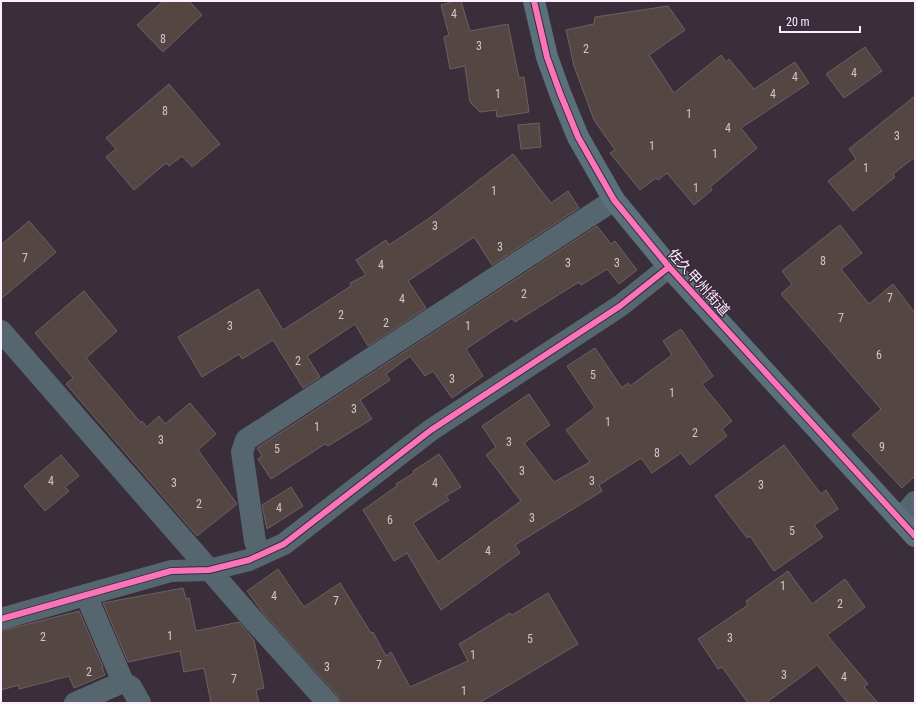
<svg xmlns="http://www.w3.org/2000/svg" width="916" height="704" font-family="'Roboto Condensed','Noto Sans JP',sans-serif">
	<rect width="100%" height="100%" fill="#392e39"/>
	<g fill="#534643" stroke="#6c6263">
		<path d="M163 1H189L202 15 163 52 137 25Z"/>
		<path d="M455 1H461L470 31 508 24 519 78 524 77 529 112 497 117 496 110 480 112 470 102 465 66 450 69 444 37 449 35 441 5Z"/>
		<path d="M668 6 685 30 649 55 674 93 721 55 726 62 729 59 754 89 795 62 809 83 741 128 757 148 710 187 712 190 694 205 667 173 658 180 656 178 640 190 610 153 615 150 594 120 574 66 566 30 594 24 595 17Z"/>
		<path d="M865 47 882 71 844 98 826 74Z"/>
		<path d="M169 84 220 144 192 167 182 156 169 166 166 163 134 190 106 157 116 149 106 138Z"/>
		<path d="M915 96V157L893 174 895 177 853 211 828 181 856 159 849 149Z"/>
		<path d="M539 123 541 147 521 149 518 125Z"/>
		<path d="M513 154 551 203 568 191 579 208 492 265 474 237 408 281 426 308 368 346 355 324 307 356 320 377 303 388 273 340 242 359 239 354 202 377 178 337 258 289 283 330 351 286 350 283 366 275 356 260 386 240 389 245 431 217Z"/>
		<path d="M29 221 56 252 1 299V245Z"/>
		<path d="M840 225 862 253 841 269 869 304 893 284 915 313V476L902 488 852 435 881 409 781 294 792 284 782 271Z"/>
		<path d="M597 226 611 244 615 241 637 270 619 284 607 269 581 285 579 282 515 322 512 318 466 349 483 376 452 398 433 371 425 376 410 356 386 374 390 380 360 400 372 419 328 446 325 444 271 479 258 459 262 456 257 448Z"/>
		<path d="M84 291 117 331 86 358 141 423 142 421 147 427 159 416 165 424 190 403 216 434 198 450 237 504 197 536 66 384 73 378 35 333Z"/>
		<path d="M681 329 713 376 702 384 732 421 722 429 727 436 690 465 681 453 652 473 641 458 599 485 602 491 515 545 520 553 441 610 407 553 394 561 363 510 397 486 396 484 414 473 413 471 439 454 461 487 446 496 449 500 413 523 438 562 521 501 486 455 496 447 482 426 529 394 550 425 524 443 554 482 590 462 566 430 595 408 567 366 595 348 622 388 628 383 630 386 672 355 663 341Z"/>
		<path d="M784 445 821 494 826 490 838 509 814 525 823 537 774 571 750 536 747 538 715 496Z"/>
		<path d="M61 455 79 476 65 487 69 491 45 511 24 486Z"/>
		<path d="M291 487 303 506 267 529 262 505Z"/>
		<path d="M278 569 304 607 340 583 371 633 373 632 386 656 391 652 410 687 468 661 459 644 510 613 512 615 548 593 578 644 479 703H340L337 695 264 614 247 591Z"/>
		<path d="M788 571 812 604 845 579 865 607 827 635 868 684 864 687 878 703H848L817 665 766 703H748L722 667 718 669 698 639 748 605 746 601Z"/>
		<path d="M183 588 186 599 189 598 196 631 239 622 254 640 264 688 256 690 259 703H211L204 668 184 672 180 651 128 662 103 603Z"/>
		<path d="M79 611 103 667H102L105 675 74 688 69 676 19 689V685L1 690V631Z"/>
	</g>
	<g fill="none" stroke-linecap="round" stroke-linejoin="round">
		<g stroke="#55666f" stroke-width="22">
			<path d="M1 331 255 622 328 703"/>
			<path d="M900 520 915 502"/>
			<path d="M260 554 255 541 242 452 246 440 614 200"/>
			<path d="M86 595 123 682 131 687 140 703"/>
			<path d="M1 619 171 571 209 570 249 560 284 544 431 430 620 306 669 267"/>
			<path d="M75 703 123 682"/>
		</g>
		<path stroke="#5a707a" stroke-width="22" d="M534 1 547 57 560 93 578 137 614 200 669 267 915 536"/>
		<defs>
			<g id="cycleway">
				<path d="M534 1 547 57 560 93 578 137 614 200 669 267 915 536"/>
				<path d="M1 619 171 571 209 570 249 560 284 544 431 430 620 306 669 267"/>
			</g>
		</defs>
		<use href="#cycleway" stroke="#3d293d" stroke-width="8"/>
		<use href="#cycleway" stroke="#fb73b8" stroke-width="6"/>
	</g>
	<g text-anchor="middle" stroke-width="3" stroke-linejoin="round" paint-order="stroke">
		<g font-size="12" fill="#d2c4cd">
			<text x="454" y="18">4</text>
			<text x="163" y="43">8</text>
			<text x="479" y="50">3</text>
			<text x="586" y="53">2</text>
			<text x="854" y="77">4</text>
			<text x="795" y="81">4</text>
			<text x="498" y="98">1</text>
			<text x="773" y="98">4</text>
			<text x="165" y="115">8</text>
			<text x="689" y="118">1</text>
			<text x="728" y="132">4</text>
			<text x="897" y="140">3</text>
			<text x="652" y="150">1</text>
			<text x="715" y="158">1</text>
			<text x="866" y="172">1</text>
			<text x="696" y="192">1</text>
			<text x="494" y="195">1</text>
			<text x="435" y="230">3</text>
			<text x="500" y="251">3</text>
			<text x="25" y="262">7</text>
			<text x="823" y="265">8</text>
			<text x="568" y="267">3</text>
			<text x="617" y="267">3</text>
			<text x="381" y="269">4</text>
			<text x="524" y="298">2</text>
			<text x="890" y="302">7</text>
			<text x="402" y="303">4</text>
			<text x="341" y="319">2</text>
			<text x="841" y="322">7</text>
			<text x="386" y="327">2</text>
			<text x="230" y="330">3</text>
			<text x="468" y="330">1</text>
			<text x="879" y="359">6</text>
			<text x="298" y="365">2</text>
			<text x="593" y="379">5</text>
			<text x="452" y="383">3</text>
			<text x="672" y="397">1</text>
			<text x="354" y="413">3</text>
			<text x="608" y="426">1</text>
			<text x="317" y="431">1</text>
			<text x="695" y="437">2</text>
			<text x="161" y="444">3</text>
			<text x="509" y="446">3</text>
			<text x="882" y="451">9</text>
			<text x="277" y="453">5</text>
			<text x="657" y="457">8</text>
			<text x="522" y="475">3</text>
			<text x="51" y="485">4</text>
			<text x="592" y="485">3</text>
			<text x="174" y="487">3</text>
			<text x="435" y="487">4</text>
			<text x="761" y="489">3</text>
			<text x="199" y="508">2</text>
			<text x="279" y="512">4</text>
			<text x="532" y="522">3</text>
			<text x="390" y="524">6</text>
			<text x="792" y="535">5</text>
			<text x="488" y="555">4</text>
			<text x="783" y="590">1</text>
			<text x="274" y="600">4</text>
			<text x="336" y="605">7</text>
			<text x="840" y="608">2</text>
			<text x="170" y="640">1</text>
			<text x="43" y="641">2</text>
			<text x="730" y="642">3</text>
			<text x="530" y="643">5</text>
			<text x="473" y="659">1</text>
			<text x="379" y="669">7</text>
			<text x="327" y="671">3</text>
			<text x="89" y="676">2</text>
			<text x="784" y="679">3</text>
			<text x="844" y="681">4</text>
			<text x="234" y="683">7</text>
			<text x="464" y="695">1</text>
		</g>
		<g font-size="14" fill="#fceefb" stroke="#3d293d">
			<text transform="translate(699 282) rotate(48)" y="5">佐久甲州街道</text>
		</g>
	</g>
	<rect width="916" height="704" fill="none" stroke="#fceefb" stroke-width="4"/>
	<path d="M780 26v6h80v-6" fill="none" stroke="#fceefb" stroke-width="2"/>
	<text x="786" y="26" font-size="12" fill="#fceefb" stroke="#3d293d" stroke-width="3" paint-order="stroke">20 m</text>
</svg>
